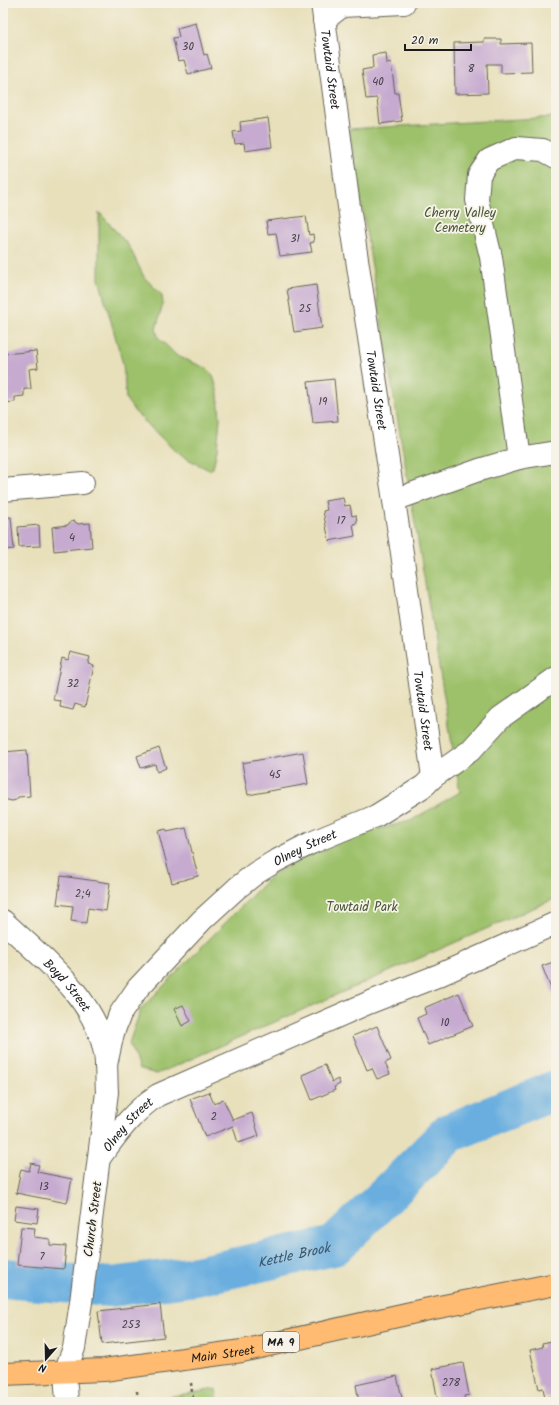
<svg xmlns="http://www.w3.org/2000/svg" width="559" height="1405" font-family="Kalam,sans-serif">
	<rect width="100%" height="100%" fill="#f7f3e8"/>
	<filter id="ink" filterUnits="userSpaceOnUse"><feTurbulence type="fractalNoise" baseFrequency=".025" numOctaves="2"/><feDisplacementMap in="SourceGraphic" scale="8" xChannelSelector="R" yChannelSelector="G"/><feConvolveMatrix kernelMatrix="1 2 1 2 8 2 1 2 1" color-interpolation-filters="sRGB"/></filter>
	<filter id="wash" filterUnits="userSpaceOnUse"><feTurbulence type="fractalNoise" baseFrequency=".012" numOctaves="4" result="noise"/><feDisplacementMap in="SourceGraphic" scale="16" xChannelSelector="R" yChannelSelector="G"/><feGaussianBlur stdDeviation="0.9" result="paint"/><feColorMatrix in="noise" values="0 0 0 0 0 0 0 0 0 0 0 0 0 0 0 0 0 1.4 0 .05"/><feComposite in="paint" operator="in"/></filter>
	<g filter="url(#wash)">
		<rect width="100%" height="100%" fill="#e8e0bb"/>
		<g fill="#9dc16b" stroke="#5c6e44">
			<path d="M556 117V898L157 1074 139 1069 129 1043 141 1009 273 874 335 840 410 821 460 792 349 129Z"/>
			<path d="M99 212 129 246 144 277 162 295 163 304 156 329 158 337 177 356 206 368 213 375 218 393 220 419 217 449 213 468 209 470 178 454 135 412 126 399 123 364 99 279Z"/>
			<path d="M216 1389 218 1402H136Z"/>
		</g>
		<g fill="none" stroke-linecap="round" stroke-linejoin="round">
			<path stroke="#69aedf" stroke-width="40" id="s1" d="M3 1278 111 1287 196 1276 334 1246 398 1184 449 1133 556 1090"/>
		</g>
		<g id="blocks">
			<g fill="#c6aad0">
				<path d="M196 23 204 55 207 54 211 68 188 74 184 60 178 61 173 38 179 37 177 28Z"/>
				<path d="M484 39H501V44L531 43 532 72 501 73V64H487L488 93 455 94 454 43 484 42Z"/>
				<path d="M386 53 387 64 391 63 395 93H398L402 121 380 124 377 98 366 99 362 70 373 68 372 55Z"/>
				<path d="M268 118 272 147 245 151 244 143 235 144 233 132 241 131 240 122Z"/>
				<path d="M306 216 309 235 313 234 314 242 310 243 312 252 280 256 276 233 268 234 266 221Z"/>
				<path d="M316 285 322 328 294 332 287 289Z"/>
				<path d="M36 351 38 368 29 369 31 389H24V396L15 397V402L3 403V354Z"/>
				<path d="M334 379 338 421 313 423 308 382Z"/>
				<path d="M343 498 345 506 350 505 352 516 356 515 357 523 353 524 355 536 329 541 323 511 327 510 325 501Z"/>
				<path d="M11 517 14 549 3 550V518Z"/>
				<path d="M74 521 78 524 90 523 92 547 54 551 52 527 68 525 70 522Z"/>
				<path d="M39 525 40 546 19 547 18 527Z"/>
				<path d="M70 652 90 657 88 664 94 666 85 707 75 704 73 710 60 707 61 701 53 700 62 658 68 660Z"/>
				<path d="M159 748 166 768 157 772 155 764 141 768 137 756Z"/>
				<path d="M27 750 30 796 18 797 16 800 12 801 3 799V752Z"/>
				<path d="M303 752 308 784 248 795 242 763Z"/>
				<path d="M186 828 198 876 172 883 158 831 166 829 167 832Z"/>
				<path d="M61 876 110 883 106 911 88 908 86 923 71 921 73 906 57 904Z"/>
				<path d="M556 961V993L553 994 542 966Z"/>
				<path d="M459 993 473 1026 428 1045 417 1018 426 1014 424 1008Z"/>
				<path d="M183 1005 191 1021 182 1026 174 1009Z"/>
				<path d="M377 1026 391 1060 385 1063 390 1074 377 1079 372 1068 367 1070 353 1036Z"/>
				<path d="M325 1065 332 1082 338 1079 340 1084 334 1087 335 1090 312 1100 302 1075Z"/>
				<path d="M209 1092 214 1104 223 1099 233 1120 252 1113 259 1136 238 1143 233 1126 205 1137 190 1099Z"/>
				<path d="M31 1163 39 1165 37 1172 72 1179 67 1203 16 1193 21 1169 29 1171Z"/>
				<path d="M16 1206 39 1209 37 1223 14 1220Z"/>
				<path d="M21 1227 35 1228 34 1237 50 1239V1245L66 1246 64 1269 17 1265Z"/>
				<path d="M160 1304 164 1337 102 1344 98 1311Z"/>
				<path d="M552 1341 553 1345 556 1344V1395L545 1398 543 1388 539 1389 530 1350 543 1347 542 1343Z"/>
				<path d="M463 1363 469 1395 464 1396 465 1402H438L432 1369Z"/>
				<path d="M397 1376 403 1402H359L356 1385Z"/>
				<path d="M294 1397 295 1402H273V1401Z"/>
			</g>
		</g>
	</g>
	<g filter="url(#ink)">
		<use href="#blocks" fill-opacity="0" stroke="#636154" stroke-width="1"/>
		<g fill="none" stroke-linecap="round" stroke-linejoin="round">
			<defs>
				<g id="minor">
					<path id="s2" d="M322 3 349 207 402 553 433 777"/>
					<path d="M324 20 342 6 404 3"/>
					<path d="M556 157 543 150 516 148 489 160 479 175 477 200 491 257 519 458 556 452"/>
					<path d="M3 490 83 483"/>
					<path d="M394 500 479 470 519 458"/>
					<path id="s3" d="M3 921C41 957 95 997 105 1053 107 1066 106 1079 107 1092L81 1302 74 1348 65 1372 67 1402"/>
					<path id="s4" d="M106 1065 113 1033 120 1014 138 988 202 920 237 888 256 873 274 862 311 843 376 816 424 786 433 777 470 751 500 718 556 678"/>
					<path id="s5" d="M100 1157C117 1134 133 1111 158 1095L368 1003 437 976 556 923"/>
				</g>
				<g id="highway">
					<path id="s6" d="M3 1374 104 1370 242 1351 424 1310 556 1284"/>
				</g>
			</defs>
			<use href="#minor" stroke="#636154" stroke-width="24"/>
			<use href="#highway" stroke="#636154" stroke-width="24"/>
			<g stroke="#636154" stroke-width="2.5" stroke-dasharray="3 3" stroke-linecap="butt">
				<path d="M191 1383 193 1402"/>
				<path d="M137 1391 138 1402"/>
			</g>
			<use href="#minor" stroke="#fff" stroke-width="22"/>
			<use href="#highway" stroke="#febb71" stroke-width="22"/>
		</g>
	</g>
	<g text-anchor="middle" stroke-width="3.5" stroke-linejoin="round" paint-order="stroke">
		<g font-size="11" fill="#464049">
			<text x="188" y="50">30</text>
			<text x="471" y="72">8</text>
			<text x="378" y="85">40</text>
			<text x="295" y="242">31</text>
			<text x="305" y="312">25</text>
			<text x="323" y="405">19</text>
			<text x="341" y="524">17</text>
			<text x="72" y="541">4</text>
			<text x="73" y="687">32</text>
			<text x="275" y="778">45</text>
			<text x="83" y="897">2;4</text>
			<text x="445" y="1026">10</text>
			<text x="214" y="1120">2</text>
			<text x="44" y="1190">13</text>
			<text x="42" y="1260">7</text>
			<text x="131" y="1328">253</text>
			<text x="451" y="1386">278</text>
		</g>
		<rect fill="#f7f3e8" stroke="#5e5c59" stroke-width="1" x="263" y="1332" width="36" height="20" rx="3"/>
		<g font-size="12" font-weight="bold" fill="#1c1c1c">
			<text x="281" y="1346">MA 9</text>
		</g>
		<g font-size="13" fill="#1c1c1c" stroke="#f7f3e8">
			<text dy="5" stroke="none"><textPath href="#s2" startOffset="67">Towtaid Street</textPath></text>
			<text dy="5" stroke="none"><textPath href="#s2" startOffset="391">Towtaid Street</textPath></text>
			<text dy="5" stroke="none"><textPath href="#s2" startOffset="715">Towtaid Street</textPath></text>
			<text dy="5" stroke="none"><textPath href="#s4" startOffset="305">Olney Street</textPath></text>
			<text dy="5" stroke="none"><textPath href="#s3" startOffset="91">Boyd Street</textPath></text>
			<text dy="5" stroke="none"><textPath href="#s5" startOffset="43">Olney Street</textPath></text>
			<text transform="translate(92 1219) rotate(-83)" y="5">Church Street</text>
			<text dy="5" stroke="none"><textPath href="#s6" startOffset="221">Main Street</textPath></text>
		</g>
		<g font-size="13" fill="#495638" stroke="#f7f3e8">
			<text x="460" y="217">Cherry Valley<tspan x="460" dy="15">Cemetery</tspan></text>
			<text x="362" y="911">Towtaid Park</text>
		</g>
		<g font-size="14" font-style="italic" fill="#3b566a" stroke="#f7f3e8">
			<text dy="5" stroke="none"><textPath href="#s1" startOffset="294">Kettle Brook</textPath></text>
		</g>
	</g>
	<rect width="559" height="1405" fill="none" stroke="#f7f3e8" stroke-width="16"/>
	<g transform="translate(46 1359) rotate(200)" stroke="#f7f3e8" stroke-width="3" paint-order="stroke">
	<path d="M0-3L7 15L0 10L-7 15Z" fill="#1c1c1c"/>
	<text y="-6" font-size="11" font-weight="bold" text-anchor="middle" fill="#1c1c1c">N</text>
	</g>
	<path d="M405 44v6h66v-6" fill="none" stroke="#1c1c1c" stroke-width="2"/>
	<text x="411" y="44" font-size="12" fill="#1c1c1c" stroke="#f7f3e8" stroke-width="3" paint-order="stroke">20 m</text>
</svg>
